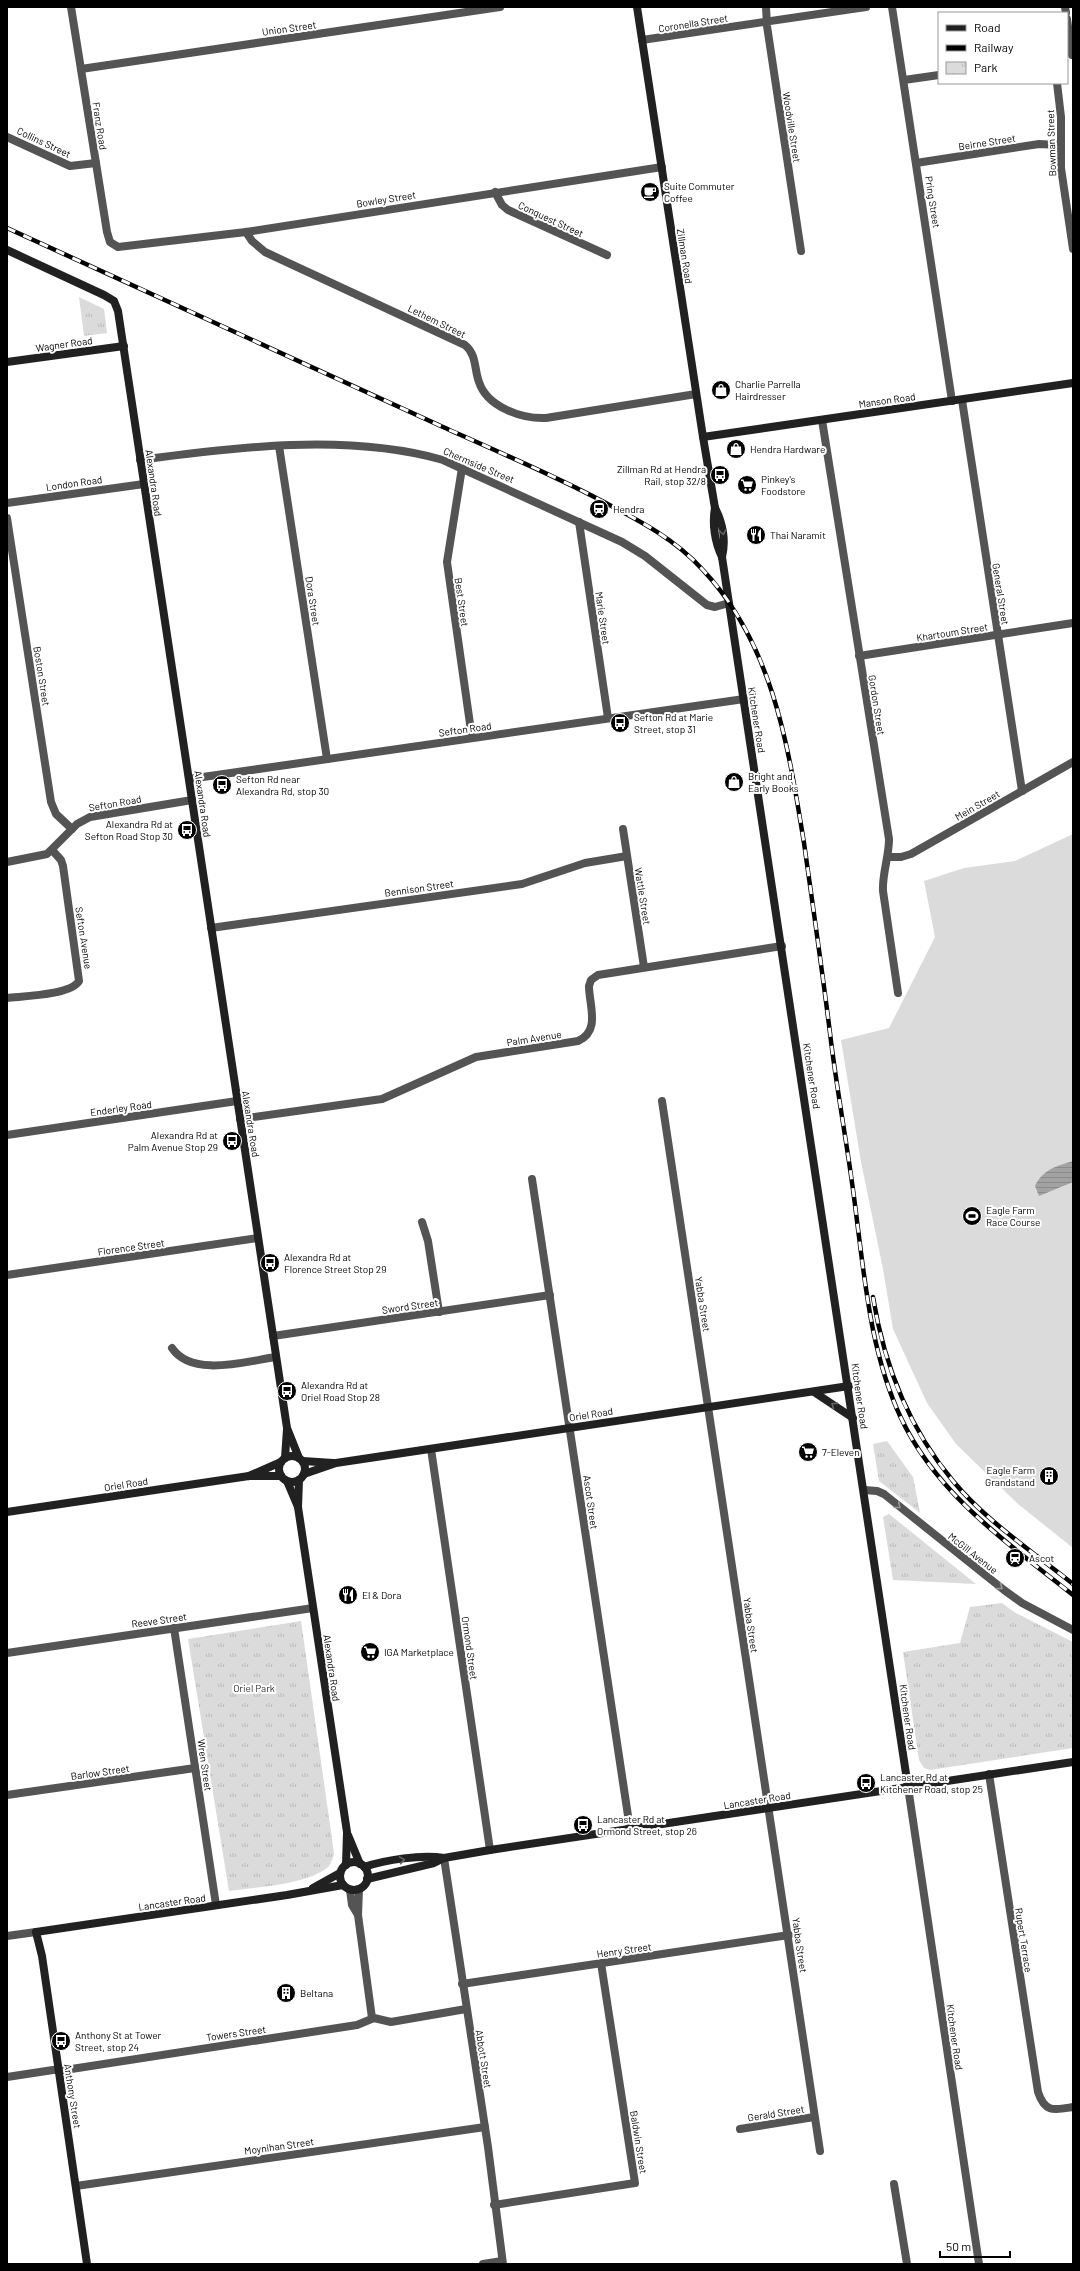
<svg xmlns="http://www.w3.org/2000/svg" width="1080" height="2271" font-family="Barlow,sans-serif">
	<defs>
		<pattern id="park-tufts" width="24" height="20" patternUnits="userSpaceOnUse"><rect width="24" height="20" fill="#dbdbdb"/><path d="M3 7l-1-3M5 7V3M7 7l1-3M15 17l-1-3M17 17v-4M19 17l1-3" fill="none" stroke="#bababa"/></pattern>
		<pattern id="water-rules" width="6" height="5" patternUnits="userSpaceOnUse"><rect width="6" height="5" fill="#a2a2a2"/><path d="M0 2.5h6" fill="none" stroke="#8a8a8a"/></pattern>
	</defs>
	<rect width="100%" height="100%" fill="#fff"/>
	<path fill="#dbdbdb" d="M1073 834V1548L1018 1504 956 1444 927 1403 893 1329 883 1269 861 1162 841 1040 889 1028 935 937 924 881 964 868 1015 861Z"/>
	<g fill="url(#park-tufts)">
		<path d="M79 297 104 309 107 333 84 336Z"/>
		<path d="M887 1441 913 1477 920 1513 879 1481 873 1444Z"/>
		<path d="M889 1514 976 1584 893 1580 883 1517Z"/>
		<path d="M1002 1603 1014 1612 1073 1642V1748L930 1770 924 1768 919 1760 903 1652 960 1643 970 1607Z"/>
		<path d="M301 1621 334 1853C333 1858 331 1864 328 1867 307 1885 256 1887 229 1891L188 1639Z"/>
	</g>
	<path fill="url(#water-rules)" d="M1073 1161V1182L1039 1196 1035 1186C1043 1169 1057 1166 1073 1161Z"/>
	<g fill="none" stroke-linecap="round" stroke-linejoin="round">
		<g stroke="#545454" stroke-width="8">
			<path d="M71 7 107 232 110 242 118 247 246 232 662 167"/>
			<path d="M766 7 767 26 801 251"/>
			<path d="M892 7 952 401"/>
			<path d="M1065 7 1066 13"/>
			<path d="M1067 19 1072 55"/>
			<path d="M642 40 866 7"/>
			<path d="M81 69 500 7"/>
			<path d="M904 80 939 75"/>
			<path d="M1057 83 1061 117V168L1073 249"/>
			<path d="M7 137 70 166 96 163"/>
			<path d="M916 163 1039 144 1060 145"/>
			<path d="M495 192 502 205 508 210 607 255"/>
			<path d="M246 232 252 241 265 252 465 345C477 355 474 369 479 382 487 407 522 419 546 418L696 394"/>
			<path d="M962 400 1022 791"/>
			<path d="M822 420 889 839C889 857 882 874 883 891L898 993"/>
			<path d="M279 446 327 759"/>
			<path d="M140 460C236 447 348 433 443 460L622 542 645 556 707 605 715 607 729 603"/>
			<path d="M462 468 447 562 472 738"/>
			<path d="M7 503 144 484"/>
			<path d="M7 518 51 802 56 814 72 829"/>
			<path d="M579 522 608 718"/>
			<path d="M859 656 1073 623"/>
			<path d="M189 779 744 699"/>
			<path d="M623 829 644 967"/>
			<path d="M888 857H901L911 854 1073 762"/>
			<path d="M7 862 47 854 77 824 90 817 192 800"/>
			<path d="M211 928 522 884 585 863 627 856"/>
			<path d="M7 998C24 996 71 995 79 981L63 866 61 860 52 850"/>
			<path d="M662 1101 820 2151"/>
			<path d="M240 1119 382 1099 476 1057 578 1041C601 1031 589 1005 589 986L591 980 598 975 782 946"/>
			<path d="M7 1135 237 1101"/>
			<path d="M532 1179 630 1829"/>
			<path d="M422 1222 428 1241 439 1312"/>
			<path d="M7 1275 258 1238"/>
			<path d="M273 1336 550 1295"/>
			<path d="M172 1348C192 1378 247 1361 276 1357"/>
			<path d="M431 1449 490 1850"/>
			<path d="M864 1490 877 1491 884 1494 1004 1590 1022 1603 1073 1630"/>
			<path d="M174 1628 216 1905"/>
			<path d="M7 1653 313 1608"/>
			<path d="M989 1774 1038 2092C1045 2113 1054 2110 1073 2107"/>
			<path d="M908 1787 979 2264"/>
			<path d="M7 1795 195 1768"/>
			<path d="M444 1858 488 2147 503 2264"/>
			<path d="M359 1889 358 1915 372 2018"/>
			<path d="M350 1890 352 1905 358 1915"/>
			<path d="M7 1936 36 1932"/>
			<path d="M462 1984 789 1935"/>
			<path d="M7 2077 53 2070H65L357 2025 374 2018 391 2022 466 2009"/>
			<path d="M740 2129 814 2117"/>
			<path d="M894 2184 907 2264"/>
			<path d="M76 2186 485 2127"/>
			<path d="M494 2205 635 2183 601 1963"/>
			<path d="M483 2264 502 2261"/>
		</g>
		<g stroke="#212121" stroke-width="8">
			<path d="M637 7 703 437 715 508C723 523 726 541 722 557"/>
			<path d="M7 250 104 295 114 301 118 311 287 1428 299 1458"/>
			<path d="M7 362 124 346"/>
			<path d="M703 437 1073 383"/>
			<path d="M715 508C712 524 715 543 722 557L908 1787"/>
			<path d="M814 1392 853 1418"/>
			<circle cx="292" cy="1469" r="13"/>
			<path d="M285 1458 287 1429"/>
			<path d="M303 1461 333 1463"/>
			<path d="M304 1474 336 1463 849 1386"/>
			<path d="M249 1476 281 1462"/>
			<path d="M299 1480 298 1507 347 1832 346 1865"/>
			<path d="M287 1481 298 1507"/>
			<path d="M7 1512 249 1476H281"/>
			<path d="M348 1835 360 1864"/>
			<circle cx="354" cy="1876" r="14"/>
			<path d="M364 1867C385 1860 422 1854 444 1858"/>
			<path d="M367 1879 434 1863 444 1858 490 1850 1073 1762"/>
			<path d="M313 1888 340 1873"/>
			<path d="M87 2264 42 1956 36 1932 287 1895 343 1885"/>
		</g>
		<defs>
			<g id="rail">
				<path d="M7 228C152 294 298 361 443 427 496 451 549 473 600 500 636 519 674 538 702 569 773 644 788 745 804 843 813 906 822 969 830 1033 837 1093 849 1153 856 1213 865 1282 871 1354 901 1418 937 1495 1009 1544 1073 1595"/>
				<path d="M873 1297C884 1365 908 1427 953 1481 985 1520 1033 1552 1073 1584"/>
			</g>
		</defs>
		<use href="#rail" stroke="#000" stroke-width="4.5"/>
		<use href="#rail" stroke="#fff" stroke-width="3" stroke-dasharray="9" stroke-linecap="butt"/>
	</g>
	<defs><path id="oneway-chevron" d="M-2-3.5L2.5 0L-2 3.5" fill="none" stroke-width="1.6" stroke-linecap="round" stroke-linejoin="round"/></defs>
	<g stroke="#646464">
		<use href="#oneway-chevron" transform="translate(723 532) rotate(81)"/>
		<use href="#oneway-chevron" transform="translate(834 1405) rotate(-143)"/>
		<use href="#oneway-chevron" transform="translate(402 1860) rotate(-9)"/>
	</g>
	<g stroke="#989898">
		<use href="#oneway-chevron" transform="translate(898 1506) rotate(39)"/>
		<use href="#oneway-chevron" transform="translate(1000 1587) rotate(37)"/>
	</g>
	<defs>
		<symbol id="cafe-disc" viewBox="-11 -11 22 22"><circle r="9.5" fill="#000" stroke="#fff"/><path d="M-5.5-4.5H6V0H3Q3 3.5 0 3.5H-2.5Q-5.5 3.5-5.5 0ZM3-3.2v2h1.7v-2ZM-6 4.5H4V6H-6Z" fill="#fff"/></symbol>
		<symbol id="shop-disc" viewBox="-11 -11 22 22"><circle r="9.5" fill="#000" stroke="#fff"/><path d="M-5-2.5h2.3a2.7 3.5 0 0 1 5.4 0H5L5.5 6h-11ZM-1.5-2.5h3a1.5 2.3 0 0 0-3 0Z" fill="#fff"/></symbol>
		<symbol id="bus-disc" viewBox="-11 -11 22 22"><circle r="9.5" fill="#000" stroke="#fff"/><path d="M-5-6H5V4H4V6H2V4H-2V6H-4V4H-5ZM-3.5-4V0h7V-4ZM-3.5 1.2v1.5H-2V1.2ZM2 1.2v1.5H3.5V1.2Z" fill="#fff"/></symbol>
		<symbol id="supermarket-disc" viewBox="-11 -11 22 22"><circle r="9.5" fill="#000" stroke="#fff"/><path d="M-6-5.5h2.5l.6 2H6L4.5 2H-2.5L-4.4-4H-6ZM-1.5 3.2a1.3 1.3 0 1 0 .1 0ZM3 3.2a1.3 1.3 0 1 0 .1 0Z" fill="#fff"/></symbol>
		<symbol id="station-disc" viewBox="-11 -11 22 22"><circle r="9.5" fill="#000" stroke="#fff"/><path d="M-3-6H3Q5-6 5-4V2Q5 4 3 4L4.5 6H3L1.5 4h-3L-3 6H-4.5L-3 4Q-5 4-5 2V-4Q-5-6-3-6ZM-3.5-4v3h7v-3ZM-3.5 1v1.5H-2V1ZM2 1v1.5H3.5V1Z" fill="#fff"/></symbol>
		<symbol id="restaurant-disc" viewBox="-11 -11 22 22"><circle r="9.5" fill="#000" stroke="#fff"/><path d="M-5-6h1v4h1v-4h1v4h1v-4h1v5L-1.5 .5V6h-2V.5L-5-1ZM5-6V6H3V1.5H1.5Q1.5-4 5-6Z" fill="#fff"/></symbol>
		<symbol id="stadium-disc" viewBox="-11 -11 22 22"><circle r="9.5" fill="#000" stroke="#fff"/><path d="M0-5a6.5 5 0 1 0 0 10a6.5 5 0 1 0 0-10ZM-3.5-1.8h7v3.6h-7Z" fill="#fff"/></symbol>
		<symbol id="building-disc" viewBox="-11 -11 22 22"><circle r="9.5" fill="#000" stroke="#fff"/><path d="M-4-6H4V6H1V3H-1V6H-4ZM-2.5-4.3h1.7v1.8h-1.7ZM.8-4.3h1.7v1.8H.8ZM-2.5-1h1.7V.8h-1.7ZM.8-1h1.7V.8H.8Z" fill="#fff"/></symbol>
	</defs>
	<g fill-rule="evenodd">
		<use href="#cafe-disc" x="639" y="181" width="22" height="22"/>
		<use href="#shop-disc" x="710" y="379" width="22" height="22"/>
		<use href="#shop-disc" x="725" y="438" width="22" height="22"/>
		<use href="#bus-disc" x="709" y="464" width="22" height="22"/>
		<use href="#supermarket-disc" x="736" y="474" width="22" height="22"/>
		<use href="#station-disc" x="588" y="498" width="22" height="22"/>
		<use href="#restaurant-disc" x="745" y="524" width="22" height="22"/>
		<use href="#bus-disc" x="609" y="712" width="22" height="22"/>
		<use href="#shop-disc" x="723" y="771" width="22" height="22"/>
		<use href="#bus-disc" x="211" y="774" width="22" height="22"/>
		<use href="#bus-disc" x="176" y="819" width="22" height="22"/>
		<use href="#bus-disc" x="221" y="1130" width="22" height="22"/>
		<use href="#stadium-disc" x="961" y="1205" width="22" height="22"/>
		<use href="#bus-disc" x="259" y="1252" width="22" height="22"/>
		<use href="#bus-disc" x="276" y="1380" width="22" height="22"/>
		<use href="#supermarket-disc" x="797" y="1441" width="22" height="22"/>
		<use href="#building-disc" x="1038" y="1465" width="22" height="22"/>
		<use href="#station-disc" x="1004" y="1547" width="22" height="22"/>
		<use href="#restaurant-disc" x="337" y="1584" width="22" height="22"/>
		<use href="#supermarket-disc" x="359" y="1641" width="22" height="22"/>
		<use href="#bus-disc" x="855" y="1772" width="22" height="22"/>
		<use href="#bus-disc" x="572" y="1814" width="22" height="22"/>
		<use href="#building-disc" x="275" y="1982" width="22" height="22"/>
		<use href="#bus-disc" x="50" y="2030" width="22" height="22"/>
	</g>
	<g text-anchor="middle" stroke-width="4" stroke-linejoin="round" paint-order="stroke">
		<g font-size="10" fill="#000" stroke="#fff">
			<text transform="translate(693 23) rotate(-9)" y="4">Coronella Street</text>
			<text transform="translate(289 28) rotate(-8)" y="4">Union Street</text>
			<text transform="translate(100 126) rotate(81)" y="4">Franz Road</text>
			<text transform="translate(792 127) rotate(81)" y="4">Woodville Street</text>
			<text transform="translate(44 142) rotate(25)" y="4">Collins Street</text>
			<text transform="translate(987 142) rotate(-9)" y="4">Beirne Street</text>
			<text transform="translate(1051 143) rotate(-92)" y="4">Bowman Street</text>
			<text transform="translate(386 199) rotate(-9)" y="4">Bowley Street</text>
			<text transform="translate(933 202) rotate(81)" y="4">Pring Street</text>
			<text transform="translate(551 219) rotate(25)" y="4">Conquest Street</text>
			<text transform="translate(685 256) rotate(81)" y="4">Zillman Road</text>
			<text transform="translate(437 321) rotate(26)" y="4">Lethem Street</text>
			<text transform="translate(64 344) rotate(-8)" y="4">Wagner Road</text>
			<text transform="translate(887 400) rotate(-8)" y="4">Manson Road</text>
			<text transform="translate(479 465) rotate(23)" y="4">Chermside Street</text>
			<text transform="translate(74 483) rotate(-8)" y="4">London Road</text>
			<text transform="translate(154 483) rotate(82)" y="4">Alexandra Road</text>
			<text transform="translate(1001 594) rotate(81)" y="4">General Street</text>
			<text transform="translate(313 601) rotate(81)" y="4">Dora Street</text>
			<text transform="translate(462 602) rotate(82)" y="4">Best Street</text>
			<text transform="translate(603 618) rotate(82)" y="4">Marie Street</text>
			<text transform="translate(952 632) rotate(-9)" y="4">Khartoum Street</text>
			<text transform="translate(42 676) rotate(81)" y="4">Boston Street</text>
			<text transform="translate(877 705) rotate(81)" y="4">Gordon Street</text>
			<text transform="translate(757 720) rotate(81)" y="4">Kitchener Road</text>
			<text transform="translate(465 729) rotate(-8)" y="4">Sefton Road</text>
			<text transform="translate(115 803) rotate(-10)" y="4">Sefton Road</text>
			<text transform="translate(203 804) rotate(82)" y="4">Alexandra Road</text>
			<text transform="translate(977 805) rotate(-30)" y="4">Mein Street</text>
			<text transform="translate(419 888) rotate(-8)" y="4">Bennison Street</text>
			<text transform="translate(643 896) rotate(81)" y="4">Wattle Street</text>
			<text transform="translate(84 938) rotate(81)" y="4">Sefton Avenue</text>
			<text transform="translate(534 1038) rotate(-9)" y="4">Palm Avenue</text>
			<text transform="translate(812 1076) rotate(81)" y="4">Kitchener Road</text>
			<text transform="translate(121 1108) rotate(-8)" y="4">Enderley Road</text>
			<text transform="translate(251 1124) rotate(81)" y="4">Alexandra Road</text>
			<text transform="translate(131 1247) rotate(-8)" y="4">Florence Street</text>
			<text transform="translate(703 1304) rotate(81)" y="4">Yabba Street</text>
			<text transform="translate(410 1306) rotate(-8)" y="4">Sword Street</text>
			<text transform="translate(860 1396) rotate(82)" y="4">Kitchener Road</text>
			<text transform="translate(591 1414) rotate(-9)" y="4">Oriel Road</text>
			<text transform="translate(126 1484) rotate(-9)" y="4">Oriel Road</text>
			<text transform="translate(591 1502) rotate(82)" y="4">Ascot Street</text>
			<text transform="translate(973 1553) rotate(38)" y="4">McGill Avenue</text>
			<text transform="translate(159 1620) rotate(-8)" y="4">Reeve Street</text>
			<text transform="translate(751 1625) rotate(82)" y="4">Yabba Street</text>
			<text transform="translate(470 1648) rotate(82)" y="4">Ormond Street</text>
			<text transform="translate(332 1668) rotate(82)" y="4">Alexandra Road</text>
			<text transform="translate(908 1717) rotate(82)" y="4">Kitchener Road</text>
			<text transform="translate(205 1765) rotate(82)" y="4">Wren Street</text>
			<text transform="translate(100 1772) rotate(-8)" y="4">Barlow Street</text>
			<text transform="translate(757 1800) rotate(-9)" y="4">Lancaster Road</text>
			<text transform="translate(172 1902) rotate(-8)" y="4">Lancaster Road</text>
			<text transform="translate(1024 1940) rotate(81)" y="4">Rupert Terrace</text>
			<text transform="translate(800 1945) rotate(82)" y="4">Yabba Street</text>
			<text transform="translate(624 1950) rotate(-8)" y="4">Henry Street</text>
			<text transform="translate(236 2033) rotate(-8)" y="4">Towers Street</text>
			<text transform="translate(955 2037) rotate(82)" y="4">Kitchener Road</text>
			<text transform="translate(484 2059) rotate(81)" y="4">Abbott Street</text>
			<text transform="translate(73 2096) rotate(81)" y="4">Anthony Street</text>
			<text transform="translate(776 2113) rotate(-9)" y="4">Gerald Street</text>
			<text transform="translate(639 2142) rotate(81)" y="4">Baldwin Street</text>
			<text transform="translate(279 2146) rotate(-8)" y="4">Moynihan Street</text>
		</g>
		<g font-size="10" fill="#000" stroke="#fff" text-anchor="start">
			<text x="664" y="190">Suite Commuter<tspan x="664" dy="12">Coffee</tspan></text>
			<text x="735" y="388">Charlie Parrella<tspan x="735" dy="12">Hairdresser</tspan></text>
			<text x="750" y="453">Hendra Hardware</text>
			<text x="706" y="473" text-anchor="end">Zillman Rd at Hendra<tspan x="706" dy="12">Rail, stop 32/8</tspan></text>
			<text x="761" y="483">Pinkey's<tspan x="761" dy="12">Foodstore</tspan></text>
			<text x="613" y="513">Hendra</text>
			<text x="770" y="539">Thai Naramit</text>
			<text x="634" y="721">Sefton Rd at Marie<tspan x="634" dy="12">Street, stop 31</tspan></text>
			<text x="748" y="780">Bright and<tspan x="748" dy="12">Early Books</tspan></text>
			<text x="236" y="783">Sefton Rd near<tspan x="236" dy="12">Alexandra Rd, stop 30</tspan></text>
			<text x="173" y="828" text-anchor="end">Alexandra Rd at<tspan x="173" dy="12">Sefton Road Stop 30</tspan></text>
			<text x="218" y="1139" text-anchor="end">Alexandra Rd at<tspan x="218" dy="12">Palm Avenue Stop 29</tspan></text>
			<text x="986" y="1214">Eagle Farm<tspan x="986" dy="12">Race Course</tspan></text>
			<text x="284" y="1261">Alexandra Rd at<tspan x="284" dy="12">Florence Street Stop 29</tspan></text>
			<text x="301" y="1389">Alexandra Rd at<tspan x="301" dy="12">Oriel Road Stop 28</tspan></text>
			<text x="822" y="1456">7-Eleven</text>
			<text x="1035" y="1474" text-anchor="end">Eagle Farm<tspan x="1035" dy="12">Grandstand</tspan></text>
			<text x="1029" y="1562">Ascot</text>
			<text x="362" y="1599">El &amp; Dora</text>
			<text x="384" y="1656">IGA Marketplace</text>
			<text x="880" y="1781">Lancaster Rd at<tspan x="880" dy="12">Kitchener Road, stop 25</tspan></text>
			<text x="597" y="1823">Lancaster Rd at<tspan x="597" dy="12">Ormond Street, stop 26</tspan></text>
			<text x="300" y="1997">Beltana</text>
			<text x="75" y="2039">Anthony St at Tower<tspan x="75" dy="12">Street, stop 24</tspan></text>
		</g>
		<g font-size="10" fill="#323232" stroke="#fff">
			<text x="254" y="1692">Oriel Park</text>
		</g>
	</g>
	<rect width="1080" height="2271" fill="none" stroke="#000000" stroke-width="16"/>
	<rect x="938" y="12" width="130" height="72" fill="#ffffff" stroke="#999999"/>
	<rect x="946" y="25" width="20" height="6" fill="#212121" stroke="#999999"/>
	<text x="974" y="32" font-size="12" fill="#000000">Road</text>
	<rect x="946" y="45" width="20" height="6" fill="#000000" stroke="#999999"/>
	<text x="974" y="52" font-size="12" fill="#000000">Railway</text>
	<rect x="946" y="62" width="20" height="12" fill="url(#park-tufts)" stroke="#999999"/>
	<text x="974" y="72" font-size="12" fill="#000000">Park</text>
	<path d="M940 2251v6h70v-6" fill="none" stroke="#000000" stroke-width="2"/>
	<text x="946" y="2251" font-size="12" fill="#000000" stroke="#ffffff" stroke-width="3" paint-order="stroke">50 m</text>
</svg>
